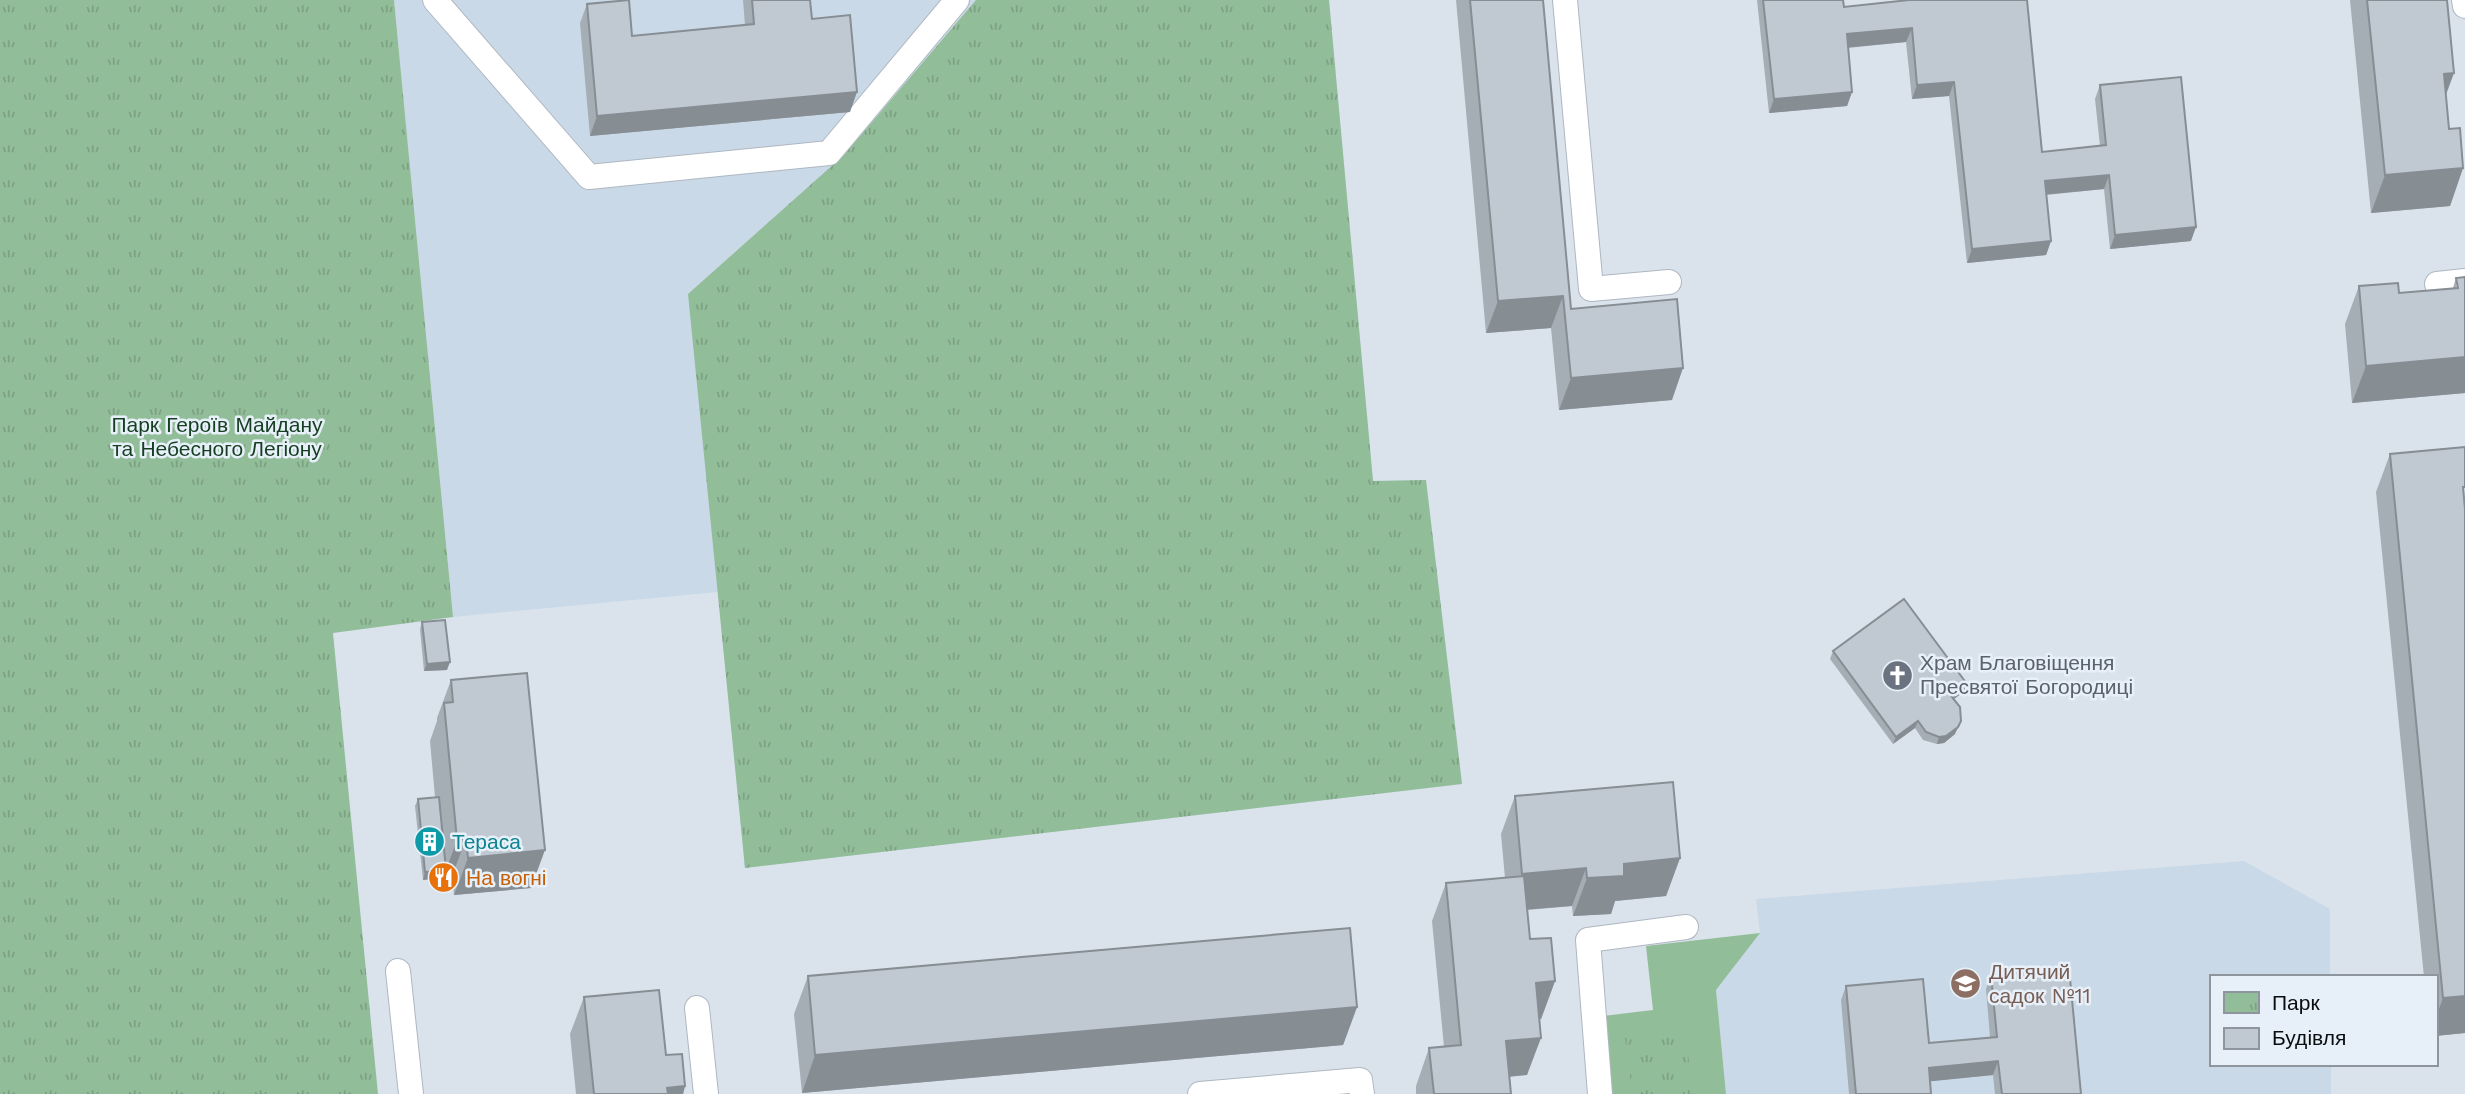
<svg xmlns="http://www.w3.org/2000/svg" width="2465" height="1094" font-family="'Work Sans',sans-serif">
	<defs>
		<pattern id="park-tufts" width="24" height="20" patternUnits="userSpaceOnUse" patternTransform="scale(1.75)"><rect width="24" height="20" fill="#92bd99"/><path d="M3 7l-1-3M5 7V3M7 7l1-3M15 17l-1-3M17 17v-4M19 17l1-3" fill="none" stroke="#7da183"/></pattern>
	</defs>
	<rect width="100%" height="100%" fill="#dae3ec"/>
	<g fill="#cad9e7">
		<path d="M394 0H1329L1373 481 1426 480 1462 784 745 868 718 592 453 617Z"/>
		<path d="M2244 861 2330 909V977H2211V1064H2331V1094H1726L1716 990 1760 933 1756 899Z"/>
	</g>
	<path fill="#92bd99" d="M1760 933 1716 990 1726 1094H1612L1603 1016 1653 1010 1646 946Z"/>
	<g fill="url(#park-tufts)">
		<path d="M0 0H394L453 617 333 633 378 1094H0Z"/>
		<path d="M976 0H1329L1373 481 1426 480 1462 784 745 868 688 294 844 155Z"/>
		<path d="M1685 1031 1693 1094H1632L1625 1037Z"/>
	</g>
	<g fill="none" stroke-linecap="round" stroke-linejoin="round">
		<defs>
			<g id="service">
				<path d="M435 0 589 177 829 153 957 0"/>
				<path d="M1565 0 1591 289 1669 282"/>
				<path d="M2464 0 2465 6"/>
				<path d="M2437 284 2465 281"/>
				<path d="M398 971 411 1094"/>
				<path d="M697 1008 706 1094"/>
				<path d="M1200 1094 1360 1080 1362 1094"/>
				<path d="M1600 1094 1588 940 1686 927"/>
			</g>
		</defs>
		<use href="#service" stroke="#afb7c0" stroke-width="26"/>
		<use href="#service" stroke="#fff" stroke-width="24"/>
	</g>
	<g fill="#a5adb5">
		<path d="M743 0H810L812 19 850 112 590 136 580 23 587 4 632 36 745 25Z"/>
		<path d="M1456 0H1543L1571 309 1672 400 1559 410 1551 328 1486 333Z"/>
		<path d="M1757 0H1843L1844 7 1902 1V0H2027L2042 152 2100 146 2095 99 2100 85 2191 241 2110 249 2104 189 2046 195 2051 241 2046 255 1967 263 1949 96 1912 99 1906 42 1848 48 1852 92 1847 106 1769 113Z"/>
		<path d="M2350 0H2447L2446 96 2449 129 2463 168 2450 206 2371 213Z"/>
		<path d="M2456 278 2465 393 2352 403 2345 324 2359 286 2399 293 2453 288Z"/>
		<path d="M2390 454 2465 1033 2435 1036V977H2424L2376 492Z"/>
		<path d="M422 622 447 670 424 671 420 629Z"/>
		<path d="M1833 651 1967 684 1965 691 1954 699 1955 734 1944 743 1937 744 1923 740 1915 728 1893 744 1830 659Z"/>
		<path d="M451 680 531 888 454 895 452 876 423 880 415 806 418 799 435 797 430 741 437 721V718Z"/>
		<path d="M1515 796 1680 858 1666 896 1615 901 1611 914 1573 916 1572 906 1527 910 1530 939 1555 981 1541 1019H1539L1527 1075 1509 1077 1511 1094H1416V1086L1429 1048 1444 1047 1432 921 1446 883 1505 878 1501 834Z"/>
		<path d="M1991 975 2081 1094H1995L1993 1075 1930 1081 1931 1094H1849L1841 1000 1846 986 1929 1043 1990 1037 1986 989Z"/>
		<path d="M808 976 1357 1007 1343 1045 802 1093 794 1014Z"/>
		<path d="M584 997 666 1055 685 1086 683 1094H576L570 1034Z"/>
	</g>
	<g fill="#868d93">
		<path d="M1912 28 1906 42 1842 48 1847 34Z"/>
		<path d="M2454 73 2440 111 2444 74Z"/>
		<path d="M1954 82 1949 96 1912 99 1917 85Z"/>
		<path d="M857 92 850 112 590 136 597 116Z"/>
		<path d="M1852 92 1847 106 1769 113 1774 99Z"/>
		<path d="M2463 168 2450 206 2371 213 2385 175Z"/>
		<path d="M2109 175 2104 189 2040 195 2045 181Z"/>
		<path d="M2196 227 2191 241 2110 249 2115 235Z"/>
		<path d="M2051 241 2046 255 1967 263 1972 249Z"/>
		<path d="M1563 296 1551 328 1486 333 1498 301Z"/>
		<path d="M2465 357V393L2352 403 2366 366Z"/>
		<path d="M1683 368 1672 400 1559 410 1571 378Z"/>
		<path d="M450 662 447 670 424 671 427 664Z"/>
		<path d="M1967 684 1965 691 1948 703 1951 696Z"/>
		<path d="M1918 721 1915 728 1893 744 1896 737Z"/>
		<path d="M1961 721 1955 734 1944 743 1937 744 1939 737Z"/>
		<path d="M466 839 452 876 423 880 425 872 446 870 457 840Z"/>
		<path d="M545 850 531 888 454 895 468 858Z"/>
		<path d="M1680 858 1666 896 1615 901 1611 914 1573 916 1587 878 1624 864Z"/>
		<path d="M1586 868 1572 906 1508 911 1522 874Z"/>
		<path d="M1555 981 1541 1019 1522 1021 1536 983Z"/>
		<path d="M2465 996V1033L2435 1036V1020L2443 998Z"/>
		<path d="M1357 1007 1343 1045 802 1093 815 1055Z"/>
		<path d="M1541 1038 1527 1075 1492 1078 1506 1041Z"/>
		<path d="M1998 1061 1993 1075 1924 1082 1929 1068Z"/>
		<path d="M685 1086 683 1094H665L667 1088Z"/>
	</g>
	<g fill="#c0c9d2" stroke="#868d93" stroke-width="2">
		<path d="M629 0 632 36 754 24 752 0H810L812 19 850 15 857 92 597 116 587 4Z"/>
		<path d="M1470 0H1543L1571 309 1677 299 1683 368 1571 378 1563 296 1498 301Z"/>
		<path d="M1763 0H1843L1844 7 1909 0H2027L2042 152 2106 145 2100 85 2181 77 2196 227 2115 235 2109 175 2045 181 2051 241 1972 249 1954 82 1917 85 1912 28 1847 34 1852 92 1774 99Z"/>
		<path d="M2367 0H2447L2454 73 2444 74 2449 129 2460 128 2463 168 2385 175Z"/>
		<path d="M2465 277V357L2366 366 2359 286 2398 283 2399 293 2458 288 2456 278Z"/>
		<path d="M2465 447V487H2463L2465 509V996L2443 998 2390 454Z"/>
		<path d="M1904 599 1967 684 1951 696 1960 707 1961 721 1958 727 1946 736 1939 737 1926 732 1918 721 1896 737 1833 651Z"/>
		<path d="M445 620 450 662 427 664 422 622Z"/>
		<path d="M527 673 545 850 468 858 466 839 457 840 444 703 453 702 451 680Z"/>
		<path d="M1673 782 1680 858 1624 864V876L1587 878 1586 868 1522 874 1515 796Z"/>
		<path d="M439 797 446 870 425 872 418 799Z"/>
		<path d="M1524 876 1530 939 1551 938 1555 981 1536 983 1541 1038 1506 1041 1511 1094H1434L1429 1048 1461 1045 1446 883Z"/>
		<path d="M1350 928 1357 1007 815 1055 808 976Z"/>
		<path d="M2069 968 2081 1094H2002L1998 1061 1929 1068 1931 1094H1856L1846 986 1923 979 1929 1043 1997 1037 1991 975Z"/>
		<path d="M659 990 666 1055 682 1054 685 1086 667 1088 668 1094H594L584 997Z"/>
	</g>
	<defs>
		<symbol id="church-disc" viewBox="-11 -11 22 22"><circle r="9.5" fill="#6b7280" stroke="#e7f0f9"/><path d="M-1.2-6h2.4v3.5h3.3v2.4h-3.3V6h-2.4V-.1h-3.3v-2.4h3.3Z" fill="#fff"/></symbol>
		<symbol id="building-disc" viewBox="-11 -11 22 22"><circle r="9.5" fill="#0f9aa8" stroke="#e7f0f9"/><path d="M-4-6H4V6H1V3H-1V6H-4ZM-2.5-4.3h1.7v1.8h-1.7ZM.8-4.3h1.7v1.8H.8ZM-2.5-1h1.7V.8h-1.7ZM.8-1h1.7V.8H.8Z" fill="#fff"/></symbol>
		<symbol id="restaurant-disc" viewBox="-11 -11 22 22"><circle r="9.5" fill="#e8710a" stroke="#e7f0f9"/><path d="M-5-6h1v4h1v-4h1v4h1v-4h1v5L-1.5 .5V6h-2V.5L-5-1ZM5-6V6H3V1.5H1.5Q1.5-4 5-6Z" fill="#fff"/></symbol>
		<symbol id="school-disc" viewBox="-11 -11 22 22"><circle r="9.5" fill="#8d6e63" stroke="#e7f0f9"/><path d="M0-5L7-2L0 1L-7-2ZM-4 1L0 2.5L4 1V4Q0 6-4 4Z" fill="#fff"/></symbol>
	</defs>
	<g fill-rule="evenodd">
		<use href="#church-disc" x="1880" y="658" width="35" height="35"/>
		<use href="#building-disc" x="412" y="824" width="35" height="35"/>
		<use href="#restaurant-disc" x="426" y="860" width="35" height="35"/>
		<use href="#school-disc" x="1948" y="966" width="35" height="35"/>
	</g>
	<g text-anchor="middle" stroke-width="5" stroke-linejoin="round" paint-order="stroke">
		<g font-size="21" fill="#153f20" stroke="#e7f0f9">
			<text x="217" y="432">Парк Героїв Майдану<tspan x="217" dy="24">та Небесного Легіону</tspan></text>
		</g>
		<g font-size="21" fill="#5b616d" stroke="#e7f0f9" text-anchor="start">
			<text x="1920" y="670">Храм Благовіщення<tspan x="1920" dy="24">Пресвятої Богородиці</tspan></text>
		</g>
		<g font-size="21" fill="#0d838f" stroke="#e7f0f9" text-anchor="start">
			<text x="452" y="849">Тераса</text>
		</g>
		<g font-size="21" fill="#c56008" stroke="#e7f0f9" text-anchor="start">
			<text x="466" y="885">На вогні</text>
		</g>
		<g font-size="21" fill="#785e54" stroke="#e7f0f9" text-anchor="start">
			<text x="1989" y="979">Дитячий<tspan x="1989" dy="24">садок №11</tspan></text>
		</g>
	</g>
	<rect x="2210" y="975" width="228" height="91" fill="#e7f0f9" stroke="#8f959c" stroke-width="2"/>
	<rect x="2224" y="992" width="35" height="21" fill="url(#park-tufts)" stroke="#8f959c" stroke-width="2"/>
	<text x="2272" y="1010" font-size="21" fill="#0a0d10">Парк</text>
	<rect x="2224" y="1028" width="35" height="21" fill="#c0c9d2" stroke="#8f959c" stroke-width="2"/>
	<text x="2272" y="1045" font-size="21" fill="#0a0d10">Будівля</text>
</svg>
